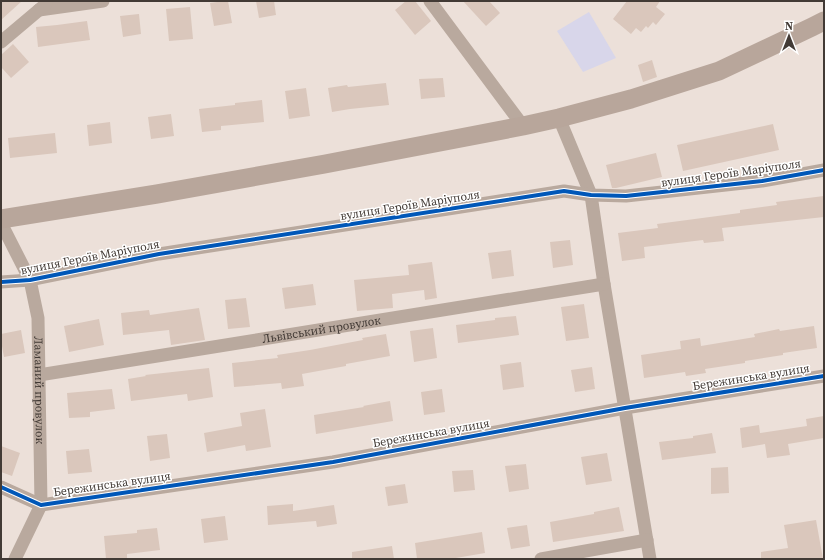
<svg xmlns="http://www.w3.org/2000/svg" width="825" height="560" font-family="'Source Serif 4',serif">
	<rect width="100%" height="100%" fill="#ece0d9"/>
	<path fill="#d8d6ea" d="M589 12 616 58 583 72 557 31Z"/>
	<g fill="#dac7bc">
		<path d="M1 1H22L1 20Z"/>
		<path d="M224 1H228L232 23 214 26 210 3Z"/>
		<path d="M256 1H274L276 15 259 18Z"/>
		<path d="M406 1H415L431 21 415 35 395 10Z"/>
		<path d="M463 1H489L500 13 486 26Z"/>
		<path d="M627 1H660L656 7 665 14 656 25 653 22 648 28 646 26 641 32 636 28 631 34 613 19Z"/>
		<path d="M190 7 193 39 169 41 166 9Z"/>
		<path d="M139 14 141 34 123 37 120 16Z"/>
		<path d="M87 21 90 40 38 47 36 27 57 25Z"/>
		<path d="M13 44 29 62 11 78 1 67V55Z"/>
		<path d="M652 60 657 77 643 82 638 65Z"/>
		<path d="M443 78 445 97 421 99 419 79Z"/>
		<path d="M386 83 389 105 350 109 332 112 328 88 347 85 348 87Z"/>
		<path d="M306 88 310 116 289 119 285 91Z"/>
		<path d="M262 100 264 122 221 126V130L202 132 199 109 235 105V103Z"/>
		<path d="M171 114 174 136 151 139 148 117Z"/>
		<path d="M110 122 112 143 89 146 87 125Z"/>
		<path d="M773 124 779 150 683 171 677 145Z"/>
		<path d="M55 133 57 153 10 158 8 138Z"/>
		<path d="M656 153 662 177 616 188H612L606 165Z"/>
		<path d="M824 196V217L722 228 724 241 704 243 703 240 644 247 645 258 622 261 618 233 658 228 657 224 740 213V210L777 205 776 202Z"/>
		<path d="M570 240 573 265 553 268 550 242Z"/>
		<path d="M511 250 514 276 492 279 488 253Z"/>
		<path d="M432 262 437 298 425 300 424 290 392 294 393 308 357 311 354 280 409 275 408 265Z"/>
		<path d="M313 284 316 305 285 309 282 288Z"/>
		<path d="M246 298 250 327 228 329 225 300Z"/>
		<path d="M584 304 589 338 566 341 561 307Z"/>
		<path d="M199 308 205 340 171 345 169 330 123 335 121 313 149 310 150 315Z"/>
		<path d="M516 316 519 335 458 343 456 325 495 320V318Z"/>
		<path d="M99 319 104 345 69 352 64 326Z"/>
		<path d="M814 326 817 348 783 353V355L745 361V363L705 369 706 373 686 376 685 372 644 378 641 355 681 349 680 341 700 338 701 346 755 337 754 334 779 329 780 331Z"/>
		<path d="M433 328 437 358 414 362 410 331Z"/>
		<path d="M21 330 25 353 4 357 1 341V334Z"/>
		<path d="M386 334 390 356 346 364V366L302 374 304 386 282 389 281 383 234 387 232 363 278 358 277 355 310 350 363 340 362 338Z"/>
		<path d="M521 362 524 387 503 390 500 365Z"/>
		<path d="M592 367 595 389 575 392 571 370Z"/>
		<path d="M209 368 213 397 188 401 187 394 131 401 128 379 146 376 145 375Z"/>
		<path d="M112 389 115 409 90 412V417L69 418 67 393Z"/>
		<path d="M442 389 445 412 424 415 421 392Z"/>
		<path d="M390 401 393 421 316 434 314 415 364 407 363 406Z"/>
		<path d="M265 409 271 447 246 451 245 445 207 452 204 433 242 426 240 413Z"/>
		<path d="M824 416V438L788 444 790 455 767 458 765 444 742 448 740 428 759 425 760 433 807 426 806 419Z"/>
		<path d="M712 433 716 453 662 460 659 442 693 438V436Z"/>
		<path d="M167 434 170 458 150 461 147 436Z"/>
		<path d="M1 446 20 453 12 476 1 472Z"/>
		<path d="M89 449 92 472 68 474 66 451Z"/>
		<path d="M607 453 612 481 586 485 581 457Z"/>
		<path d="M526 464 529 489 509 492 505 466Z"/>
		<path d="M728 467 729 493 711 494V468Z"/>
		<path d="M473 470 475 490 454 492 452 471Z"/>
		<path d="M405 484 408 503 388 506 385 487Z"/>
		<path d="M293 504V511L334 505 337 524 317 527 316 521 268 525 267 506Z"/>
		<path d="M619 507 624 531 553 542 550 522 594 514V512Z"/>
		<path d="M225 516 228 540 204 543 201 519Z"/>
		<path d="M816 520 823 559H761V552L788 548 784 525Z"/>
		<path d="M527 525 530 546 511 549 507 528Z"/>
		<path d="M157 528 160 550 127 554V559H106L104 536 137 533V530Z"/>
		<path d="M482 532 485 553 450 559H417L415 543Z"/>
		<path d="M392 546 394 559H352V552Z"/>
	</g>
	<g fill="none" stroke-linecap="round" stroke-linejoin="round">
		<g stroke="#b9a99e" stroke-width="13">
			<path d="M430 1 523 126"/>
			<path d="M39 10 103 1"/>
			<path d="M1 42 46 4"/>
			<path d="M559 118 591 195 604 284 650 559"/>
			<path id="s1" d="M1 223 30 280 38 318 41 505 15 559"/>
			<path d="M1 282 30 280 159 254 564 191 591 195 626 196 762 181 824 170"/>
			<path id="s2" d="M39 375 604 284"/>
			<path d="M1 487 41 505 333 462 625 408 824 376"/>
			<path d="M541 559 647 540"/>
		</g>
		<path stroke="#b8a69b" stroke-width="19" d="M1 219 157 194 325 164 523 126 559 118 631 99 719 71 812 27 824 21"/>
		<defs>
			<g id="cycleway">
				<path d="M1 282 30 280 159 254 564 191 591 195 626 196 762 181 824 170"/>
				<path d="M1 487 41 505 333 462 625 408 824 376"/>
			</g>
		</defs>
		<use href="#cycleway" stroke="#fff" stroke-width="6"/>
		<use href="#cycleway" stroke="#0057b8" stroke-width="4"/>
	</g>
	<g text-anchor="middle" stroke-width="3" stroke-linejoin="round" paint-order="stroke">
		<g font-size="12" fill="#423a35" stroke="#fff">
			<text transform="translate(731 173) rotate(-8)" y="4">вулиця Героїв Маріуполя</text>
			<text transform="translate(410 205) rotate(-9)" y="4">вулиця Героїв Маріуполя</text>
			<text transform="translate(90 257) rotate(-11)" y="4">вулиця Героїв Маріуполя</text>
			<text dy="4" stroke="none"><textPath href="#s2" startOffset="286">Львівський провулок</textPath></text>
			<text transform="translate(751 377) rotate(-9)" y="4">Бережинська вулиця</text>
			<text dy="4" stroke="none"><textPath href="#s1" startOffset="175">Ламаний провулок</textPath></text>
			<text transform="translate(431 433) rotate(-10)" y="4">Бережинська вулиця</text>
			<text transform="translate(112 484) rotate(-8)" y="4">Бережинська вулиця</text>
		</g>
	</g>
	<rect width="825" height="560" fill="none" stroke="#423a35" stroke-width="4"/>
	<g transform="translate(789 36)" stroke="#ffffff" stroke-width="3" paint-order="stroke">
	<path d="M0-3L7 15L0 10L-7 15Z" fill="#423a35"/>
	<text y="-6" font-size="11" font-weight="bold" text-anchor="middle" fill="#423a35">N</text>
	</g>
</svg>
